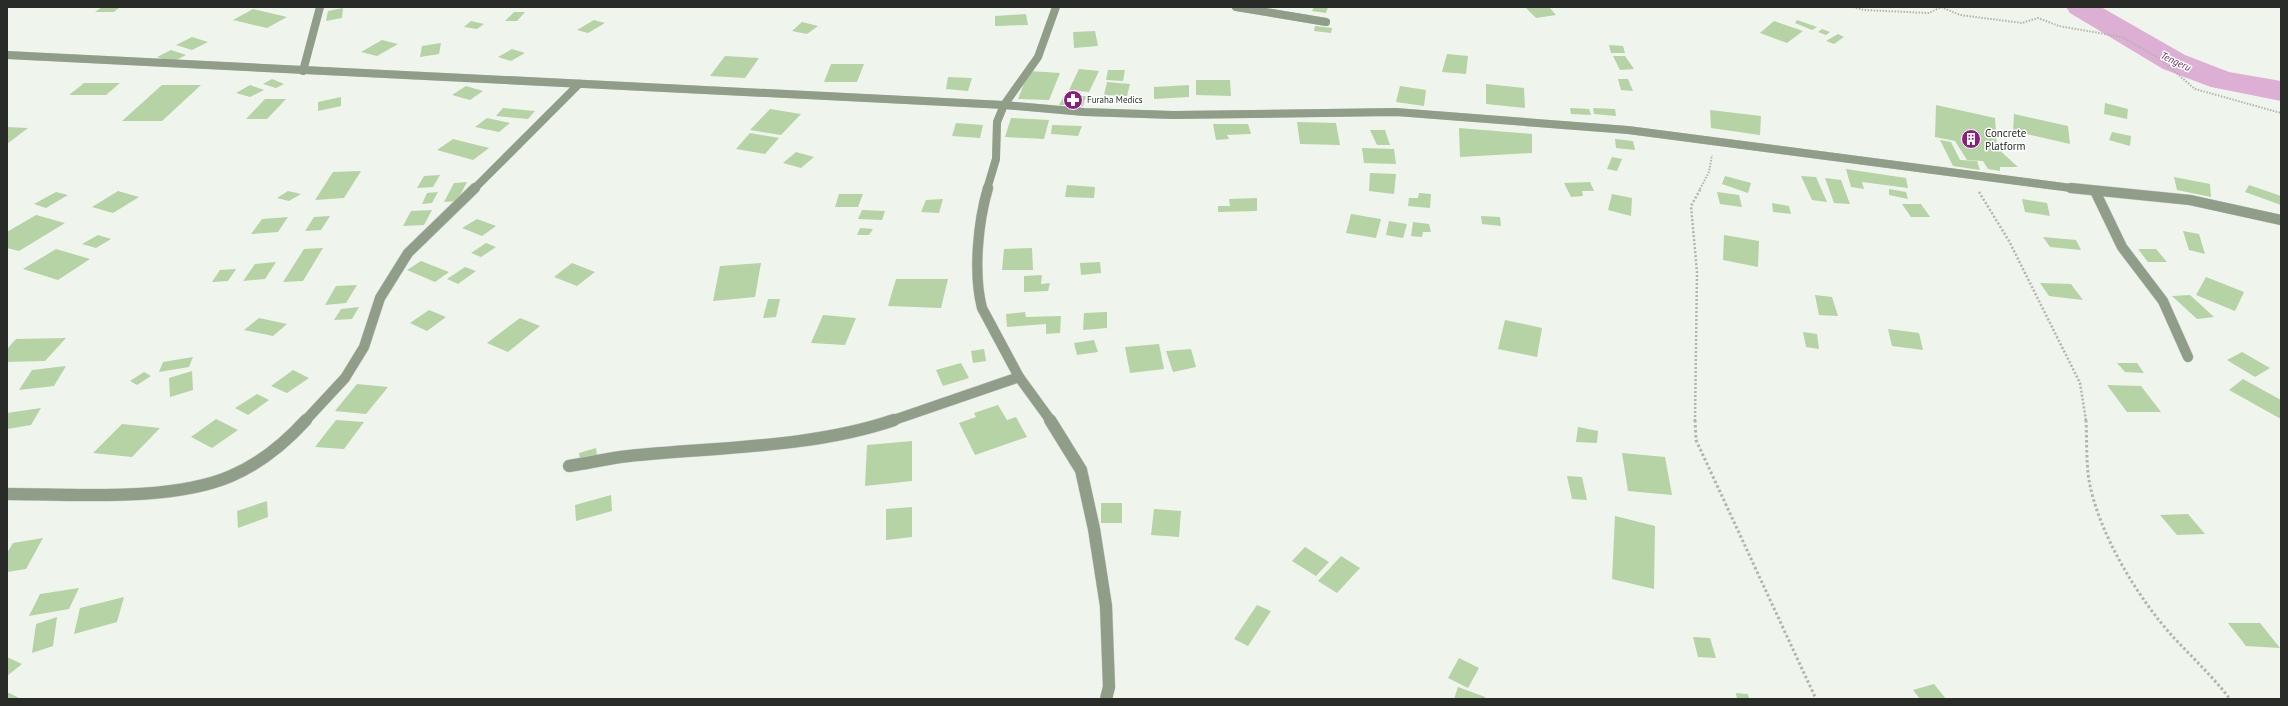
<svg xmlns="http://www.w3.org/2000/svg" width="2288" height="706" font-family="'PT Sans',sans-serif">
	<rect width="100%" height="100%" fill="#eff5ec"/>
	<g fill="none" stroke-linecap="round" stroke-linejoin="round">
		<path fill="#ddafd4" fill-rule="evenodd" d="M2066 7H2101L2185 55 2229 72 2281 81V101L2211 87 2163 69 2070 13Z"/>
	</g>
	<g fill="#b5d3a4">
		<path d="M102 7H120L114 12H95Z"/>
		<path d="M1314 7H1328L1326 13 1312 11Z"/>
		<path d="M1525 7H1549L1556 15 1536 18Z"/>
		<path d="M343 8 342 18 326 21 328 11Z"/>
		<path d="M253 9 287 17 267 28 233 20Z"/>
		<path d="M514 12H525L517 21H505Z"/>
		<path d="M1026 14 1028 25 995 26V16Z"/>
		<path d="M594 20 605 23 588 33 577 30Z"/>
		<path d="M1797 20 1817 27 1812 30 1795 23Z"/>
		<path d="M471 21 484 24 477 29 464 27Z"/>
		<path d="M1774 21 1803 31 1787 43 1760 33Z"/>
		<path d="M802 22 818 26 807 34 792 31Z"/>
		<path d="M1315 26 1332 28 1331 33 1314 31Z"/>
		<path d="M1822 29 1830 32 1826 35 1818 32Z"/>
		<path d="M1095 31 1098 46 1074 48 1073 32Z"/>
		<path d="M1838 34 1844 37 1834 44 1826 41Z"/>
		<path d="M192 37 208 42 192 50 176 45Z"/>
		<path d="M382 40 398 44 377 56 361 52Z"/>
		<path d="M441 43 439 54 420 57 422 46Z"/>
		<path d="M1609 45 1623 46 1625 53H1611Z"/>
		<path d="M512 49 525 53 511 61 498 57Z"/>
		<path d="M171 50 186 55 172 62 157 57Z"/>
		<path d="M1447 54 1468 56 1466 74 1442 72Z"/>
		<path d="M725 56 759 58 745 78 710 76Z"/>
		<path d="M1613 56H1625L1634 69 1620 70Z"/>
		<path d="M831 64H864L857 82H824Z"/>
		<path d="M1079 69 1099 71 1089 92 1069 90Z"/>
		<path d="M1108 70H1125L1123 81 1106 80Z"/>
		<path d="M1029 71 1060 73 1049 100 1018 99Z"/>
		<path d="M948 77 972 78 968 91 946 89Z"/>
		<path d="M272 79 284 84 276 88 263 84Z"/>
		<path d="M1618 79H1628L1633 91 1621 90Z"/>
		<path d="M1196 80H1230L1231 96 1196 95Z"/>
		<path d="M1107 82 1130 84 1127 96 1104 95Z"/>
		<path d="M84 83H120L106 95H69Z"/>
		<path d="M1486 84 1524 88 1525 108 1486 104Z"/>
		<path d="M162 85H201L162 121H122Z"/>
		<path d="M250 85 264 90 250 97 236 93Z"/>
		<path d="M1189 85V97L1154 99V87Z"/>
		<path d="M466 86 483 91 470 100 452 95Z"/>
		<path d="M1400 86 1426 90 1424 106 1396 102Z"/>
		<path d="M1064 96H1086L1083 106 1059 105Z"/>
		<path d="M341 97V106L318 111V102Z"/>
		<path d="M265 99H286L267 119H246Z"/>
		<path d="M2105 103 2128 109 2127 119 2104 114Z"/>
		<path d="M1936 105 1995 118 1997 148 2018 167H2000V171L1988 169 1983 161 1967 160 1955 141 1935 137Z"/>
		<path d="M503 108 535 111 528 119 496 116Z"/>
		<path d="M1570 108 1589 109 1591 115 1571 114Z"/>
		<path d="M1593 108 1615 109 1616 116 1594 114Z"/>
		<path d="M770 109 801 114 781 135 750 130Z"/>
		<path d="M1710 110 1761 116 1760 135 1711 128Z"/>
		<path d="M2014 114 2068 126 2070 144 2013 131Z"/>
		<path d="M487 118 510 123 499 132 475 127Z"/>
		<path d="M1011 118 1049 120 1044 139 1005 137Z"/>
		<path d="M1297 122 1336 123 1340 145 1300 144Z"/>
		<path d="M956 123 983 125 980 138 952 136Z"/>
		<path d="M1213 124H1248L1251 134 1227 135 1229 139 1216 140Z"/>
		<path d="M1052 125 1082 126 1078 136 1051 134Z"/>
		<path d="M7 127 28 128 7 144Z"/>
		<path d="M1459 128 1532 134V153L1460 157Z"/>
		<path d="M1370 130H1385L1390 145H1377Z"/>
		<path d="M2112 132 2131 136 2130 146 2109 140Z"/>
		<path d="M750 133 779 138 765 154 736 149Z"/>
		<path d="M453 139 489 148 473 160 437 150Z"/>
		<path d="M1615 139 1633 141 1635 150 1616 148Z"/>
		<path d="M1940 140 1951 142 1960 160 1977 161 1980 170 1953 166Z"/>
		<path d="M1362 148 1394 149 1396 164 1364 163Z"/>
		<path d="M796 152 814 157 801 168 783 163Z"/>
		<path d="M1612 157 1622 159 1617 171 1607 169Z"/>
		<path d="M1846 169 1906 178 1908 188 1862 182 1864 189 1851 187Z"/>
		<path d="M361 171 344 198 315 200 333 172Z"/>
		<path d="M1370 173 1396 174 1394 194 1369 191Z"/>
		<path d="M440 175 433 187 417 188 424 176Z"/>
		<path d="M1725 176 1751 183 1748 193 1722 184Z"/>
		<path d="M1801 176 1816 177 1827 202 1812 200Z"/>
		<path d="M2174 177 2210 184 2211 197 2177 190Z"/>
		<path d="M1825 178 1841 180 1850 204 1834 203Z"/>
		<path d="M467 182 457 201 444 202 454 183Z"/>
		<path d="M1590 182 1594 191H1582L1583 196 1571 197 1564 183Z"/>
		<path d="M1067 185 1095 187 1094 198 1065 197Z"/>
		<path d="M2249 185 2281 196V205L2245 192Z"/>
		<path d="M1889 189 1906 192 1908 199 1889 195Z"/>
		<path d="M118 191 139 197 113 213 92 207Z"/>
		<path d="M288 191 301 194 289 201 277 198Z"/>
		<path d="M56 192 68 195 46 208 34 204Z"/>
		<path d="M438 192 432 203 422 204 427 193Z"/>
		<path d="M1717 192 1739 195 1742 207 1720 204Z"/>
		<path d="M1419 193 1431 194 1430 208 1408 206 1409 198H1418Z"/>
		<path d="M839 194H863L858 207H835Z"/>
		<path d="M1612 194 1632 198 1631 216 1608 210Z"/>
		<path d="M1257 198V211L1218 212V206H1230L1229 199Z"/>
		<path d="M943 199 939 213 921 212 926 200Z"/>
		<path d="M2022 199 2047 203 2050 216 2025 212Z"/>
		<path d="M1772 203 1789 206 1791 214 1773 212Z"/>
		<path d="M1902 204H1921L1930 217H1911Z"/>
		<path d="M432 210 424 225 403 226 411 211Z"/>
		<path d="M862 210 885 211 882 220 858 219Z"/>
		<path d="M1351 214 1381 219 1376 238 1346 233Z"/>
		<path d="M36 215 65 223 19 251 7 248V232Z"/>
		<path d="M330 216 321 230 305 231 314 217Z"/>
		<path d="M1481 216 1500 217 1501 226 1482 224Z"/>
		<path d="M288 217 278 232 251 234 262 219Z"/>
		<path d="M477 219 496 226 482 236 462 228Z"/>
		<path d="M1389 221 1407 224 1403 238 1386 235Z"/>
		<path d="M1413 222 1429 224 1431 232H1423L1422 237 1411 236Z"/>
		<path d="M860 228 873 229 869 235H857Z"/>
		<path d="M2183 231 2199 234 2205 254 2189 250Z"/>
		<path d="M98 235 111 239 96 248 82 244Z"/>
		<path d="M1724 235 1759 241 1758 267 1723 260Z"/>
		<path d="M2043 237 2076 240 2081 250 2050 247Z"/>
		<path d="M486 243 496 247 481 257 471 253Z"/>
		<path d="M323 248 303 281 283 282 304 249Z"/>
		<path d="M1032 248 1033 270H1002L1004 249Z"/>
		<path d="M56 249 90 259 58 280 23 269Z"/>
		<path d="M2138 249H2156L2167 262H2148Z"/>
		<path d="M421 261 449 272 435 282 407 270Z"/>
		<path d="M276 262 265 279 243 281 255 264Z"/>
		<path d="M1100 262 1101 273 1081 275 1080 263Z"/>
		<path d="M572 263 595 272 577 286 554 277Z"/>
		<path d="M761 263 755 297 713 301 720 266Z"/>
		<path d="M465 267 476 271 458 284 447 279Z"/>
		<path d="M236 269 228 281 212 282 220 270Z"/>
		<path d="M1042 275 1041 284 1050 283 1048 291 1024 292V276Z"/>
		<path d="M2206 277 2244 292 2235 311 2196 295Z"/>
		<path d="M896 279H948L941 308 888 306Z"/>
		<path d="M2040 283 2071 284 2083 300 2049 296Z"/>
		<path d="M357 285 346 303 325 305 336 286Z"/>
		<path d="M1815 295 1832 297 1838 316 1819 315Z"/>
		<path d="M2190 295 2214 317 2197 319 2172 296Z"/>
		<path d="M768 299H780L776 317 763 318Z"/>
		<path d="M359 307 352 319 334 320 341 309Z"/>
		<path d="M429 310 446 317 427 331 410 323Z"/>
		<path d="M1025 312 1026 317 1061 316 1060 333 1046 334V324L1007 327 1006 314Z"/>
		<path d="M1107 312V328L1083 330 1084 313Z"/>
		<path d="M823 315 856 318 845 345 811 343Z"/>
		<path d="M259 318 287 324 273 336 244 330Z"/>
		<path d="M520 318 540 326 508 352 487 343Z"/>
		<path d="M1505 320 1542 328 1537 357 1498 349Z"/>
		<path d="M1888 329 1919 333 1923 350 1892 346Z"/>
		<path d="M1803 332 1817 334 1819 349 1806 347Z"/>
		<path d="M66 338 45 361 7 362V349L16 339Z"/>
		<path d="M1094 340 1098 352 1077 355 1074 343Z"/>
		<path d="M1159 344 1164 369 1130 373 1125 347Z"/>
		<path d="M984 349 986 361 973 363 971 351Z"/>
		<path d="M1191 349 1196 367 1173 372 1166 351Z"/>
		<path d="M2242 352 2270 368 2255 377 2227 360Z"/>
		<path d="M193 357 189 367 159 372 163 362Z"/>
		<path d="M961 363 969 378 943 386 936 370Z"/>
		<path d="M2117 363H2137L2144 373 2125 372Z"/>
		<path d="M66 366 54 386 19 390 32 370Z"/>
		<path d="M293 370 309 378 287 393 271 386Z"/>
		<path d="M192 371 193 390 170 397 169 378Z"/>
		<path d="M144 372 151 376 137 385 130 381Z"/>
		<path d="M2243 379 2281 400V419L2229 390Z"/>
		<path d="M357 384 388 387 366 414 335 411Z"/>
		<path d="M2107 385 2141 386 2161 412H2127Z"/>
		<path d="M257 394 269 400 248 415 235 408Z"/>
		<path d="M998 405 1007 420 1016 417 1027 437 975 455 959 423 976 417 974 413Z"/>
		<path d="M41 408 31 425 7 429V413Z"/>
		<path d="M216 419 238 430 212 448 191 437Z"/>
		<path d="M336 420 364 422 344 449 315 447Z"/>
		<path d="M122 424 160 428 132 457 93 453Z"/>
		<path d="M1578 427 1598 431 1597 443 1576 442Z"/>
		<path d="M912 441V481L865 486 867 445Z"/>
		<path d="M596 448 597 455 580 460 579 453Z"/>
		<path d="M1622 453 1665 457 1672 495 1628 491Z"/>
		<path d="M1567 476 1582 477 1587 500 1572 499Z"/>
		<path d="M611 495 612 511 576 521 575 505Z"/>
		<path d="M267 501 268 517 238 528 237 511Z"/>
		<rect x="1101" y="503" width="21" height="20"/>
		<path d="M912 507V537L886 540V509Z"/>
		<path d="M1154 509 1181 511 1179 537 1151 535Z"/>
		<path d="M2188 514 2205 534 2177 535 2160 515Z"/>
		<path d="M1615 516 1655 526 1654 589 1612 579Z"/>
		<path d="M43 538 26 569 7 572V553L13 543Z"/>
		<path d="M1305 547 1329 562 1316 576 1292 561Z"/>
		<path d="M1341 556 1360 568 1337 593 1318 581Z"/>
		<path d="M79 588 69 609 29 616 40 594Z"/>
		<path d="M124 597 117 622 74 634 80 608Z"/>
		<path d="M1257 605 1271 611 1248 646 1234 639Z"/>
		<path d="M57 617 53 646 32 653 36 624Z"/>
		<path d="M2228 623H2260L2280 648 2246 646Z"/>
		<path d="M1693 637 1710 638 1716 658 1698 657Z"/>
		<path d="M7 657 22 664 7 676Z"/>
		<path d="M1459 658 1479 668 1468 688 1448 678Z"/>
		<path d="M1934 684 1946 699H1920L1913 690Z"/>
		<path d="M1458 687 1485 697V699H1454Z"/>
		<path d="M7 692 21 699H7Z"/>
		<path d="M1736 693 1748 694 1749 699H1737Z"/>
	</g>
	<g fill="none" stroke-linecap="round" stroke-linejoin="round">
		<defs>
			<g id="minor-far2">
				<path d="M1236 7 1326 22"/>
				<path d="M7 55 1004 105 1084 112 1173 115 1396 112 1628 130 2079 189"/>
				<path d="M303 71 320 7"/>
				<path d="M474 189 579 84"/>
				<path d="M987 189 996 159 997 122 1004 105 1038 57 1056 7"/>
			</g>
			<g id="minor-far1">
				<path d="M988 188C978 222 973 273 982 308L1019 377 1051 421"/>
				<path d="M2071 188 2190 200 2281 220"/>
				<path d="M2095 191 2122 247 2163 301 2188 357"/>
				<path d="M305 421 345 378 364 347 380 298 408 253 475 188"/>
				<path d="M891 421 1019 377"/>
			</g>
			<g id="minor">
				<path d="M1050 420 1081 470 1094 529 1106 606 1109 687 1106 699"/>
				<path d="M569 466C589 463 609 458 629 456 716 447 812 448 894 420"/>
				<path d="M7 494C73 494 171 502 231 476 259 464 286 442 306 420"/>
			</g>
		</defs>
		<use href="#minor-far2" stroke="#cbd1c9" stroke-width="8"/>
		<use href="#minor-far1" stroke="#cbd1c9" stroke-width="11"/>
		<use href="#minor" stroke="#cbd1c9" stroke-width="13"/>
		<g stroke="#b0b5ae" stroke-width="2" stroke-dasharray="1.5 1.5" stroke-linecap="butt">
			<path d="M1853 7 1864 10 1929 13 1941 7 1960 15 2022 23 2038 18 2059 26 2122 37 2160 59 2195 89 2281 113"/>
			<path d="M1700 189 1709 172 1712 155"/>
		</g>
		<g stroke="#b0b5ae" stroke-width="2.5" stroke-dasharray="2 2" stroke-linecap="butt">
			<path d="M1979 192 2009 241 2080 383 2086 421"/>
			<path d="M1695 421 1697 272 1691 206 1701 188"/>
		</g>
		<g stroke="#b0b5ae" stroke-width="3" stroke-dasharray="2.5 2.5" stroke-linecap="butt">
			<path d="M1695 420 1696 440 1816 699"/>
			<path d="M2086 420C2087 440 2086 461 2089 480 2098 533 2139 600 2175 639 2194 659 2213 677 2230 699"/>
		</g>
		<use href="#minor-far2" stroke="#909d89" stroke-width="8"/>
		<use href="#minor-far1" stroke="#909d89" stroke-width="10"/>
		<use href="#minor" stroke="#909d89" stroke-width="12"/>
	</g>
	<defs>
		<symbol id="pharmacy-disc" viewBox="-11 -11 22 22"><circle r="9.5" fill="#8c1d80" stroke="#fff"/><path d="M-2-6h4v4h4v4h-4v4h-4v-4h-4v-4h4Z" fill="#fff"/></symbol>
		<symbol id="building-disc" viewBox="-11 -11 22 22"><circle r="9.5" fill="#8c1d80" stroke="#fff"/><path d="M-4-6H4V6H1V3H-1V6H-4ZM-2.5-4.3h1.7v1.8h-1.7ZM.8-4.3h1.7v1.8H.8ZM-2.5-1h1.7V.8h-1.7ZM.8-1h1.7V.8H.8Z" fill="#fff"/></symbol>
	</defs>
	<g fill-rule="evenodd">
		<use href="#pharmacy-disc" x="1062" y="89" width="22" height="22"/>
		<use href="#building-disc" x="1960" y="128" width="22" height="22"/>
	</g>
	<g text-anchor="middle" stroke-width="3" stroke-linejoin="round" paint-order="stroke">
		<g font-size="9" fill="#282b27" stroke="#fff" text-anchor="start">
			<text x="1087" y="103">Furaha Medics</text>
		</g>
		<g font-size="10" font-style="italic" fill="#602958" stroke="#fff">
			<text transform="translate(2176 61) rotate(25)" y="4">Tengeru</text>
		</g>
		<g font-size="11" fill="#282b27" stroke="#fff" text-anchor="start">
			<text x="1985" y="137">Concrete<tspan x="1985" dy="13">Platform</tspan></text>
		</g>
	</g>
	<rect width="2288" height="706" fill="none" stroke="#282b27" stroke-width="16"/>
</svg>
